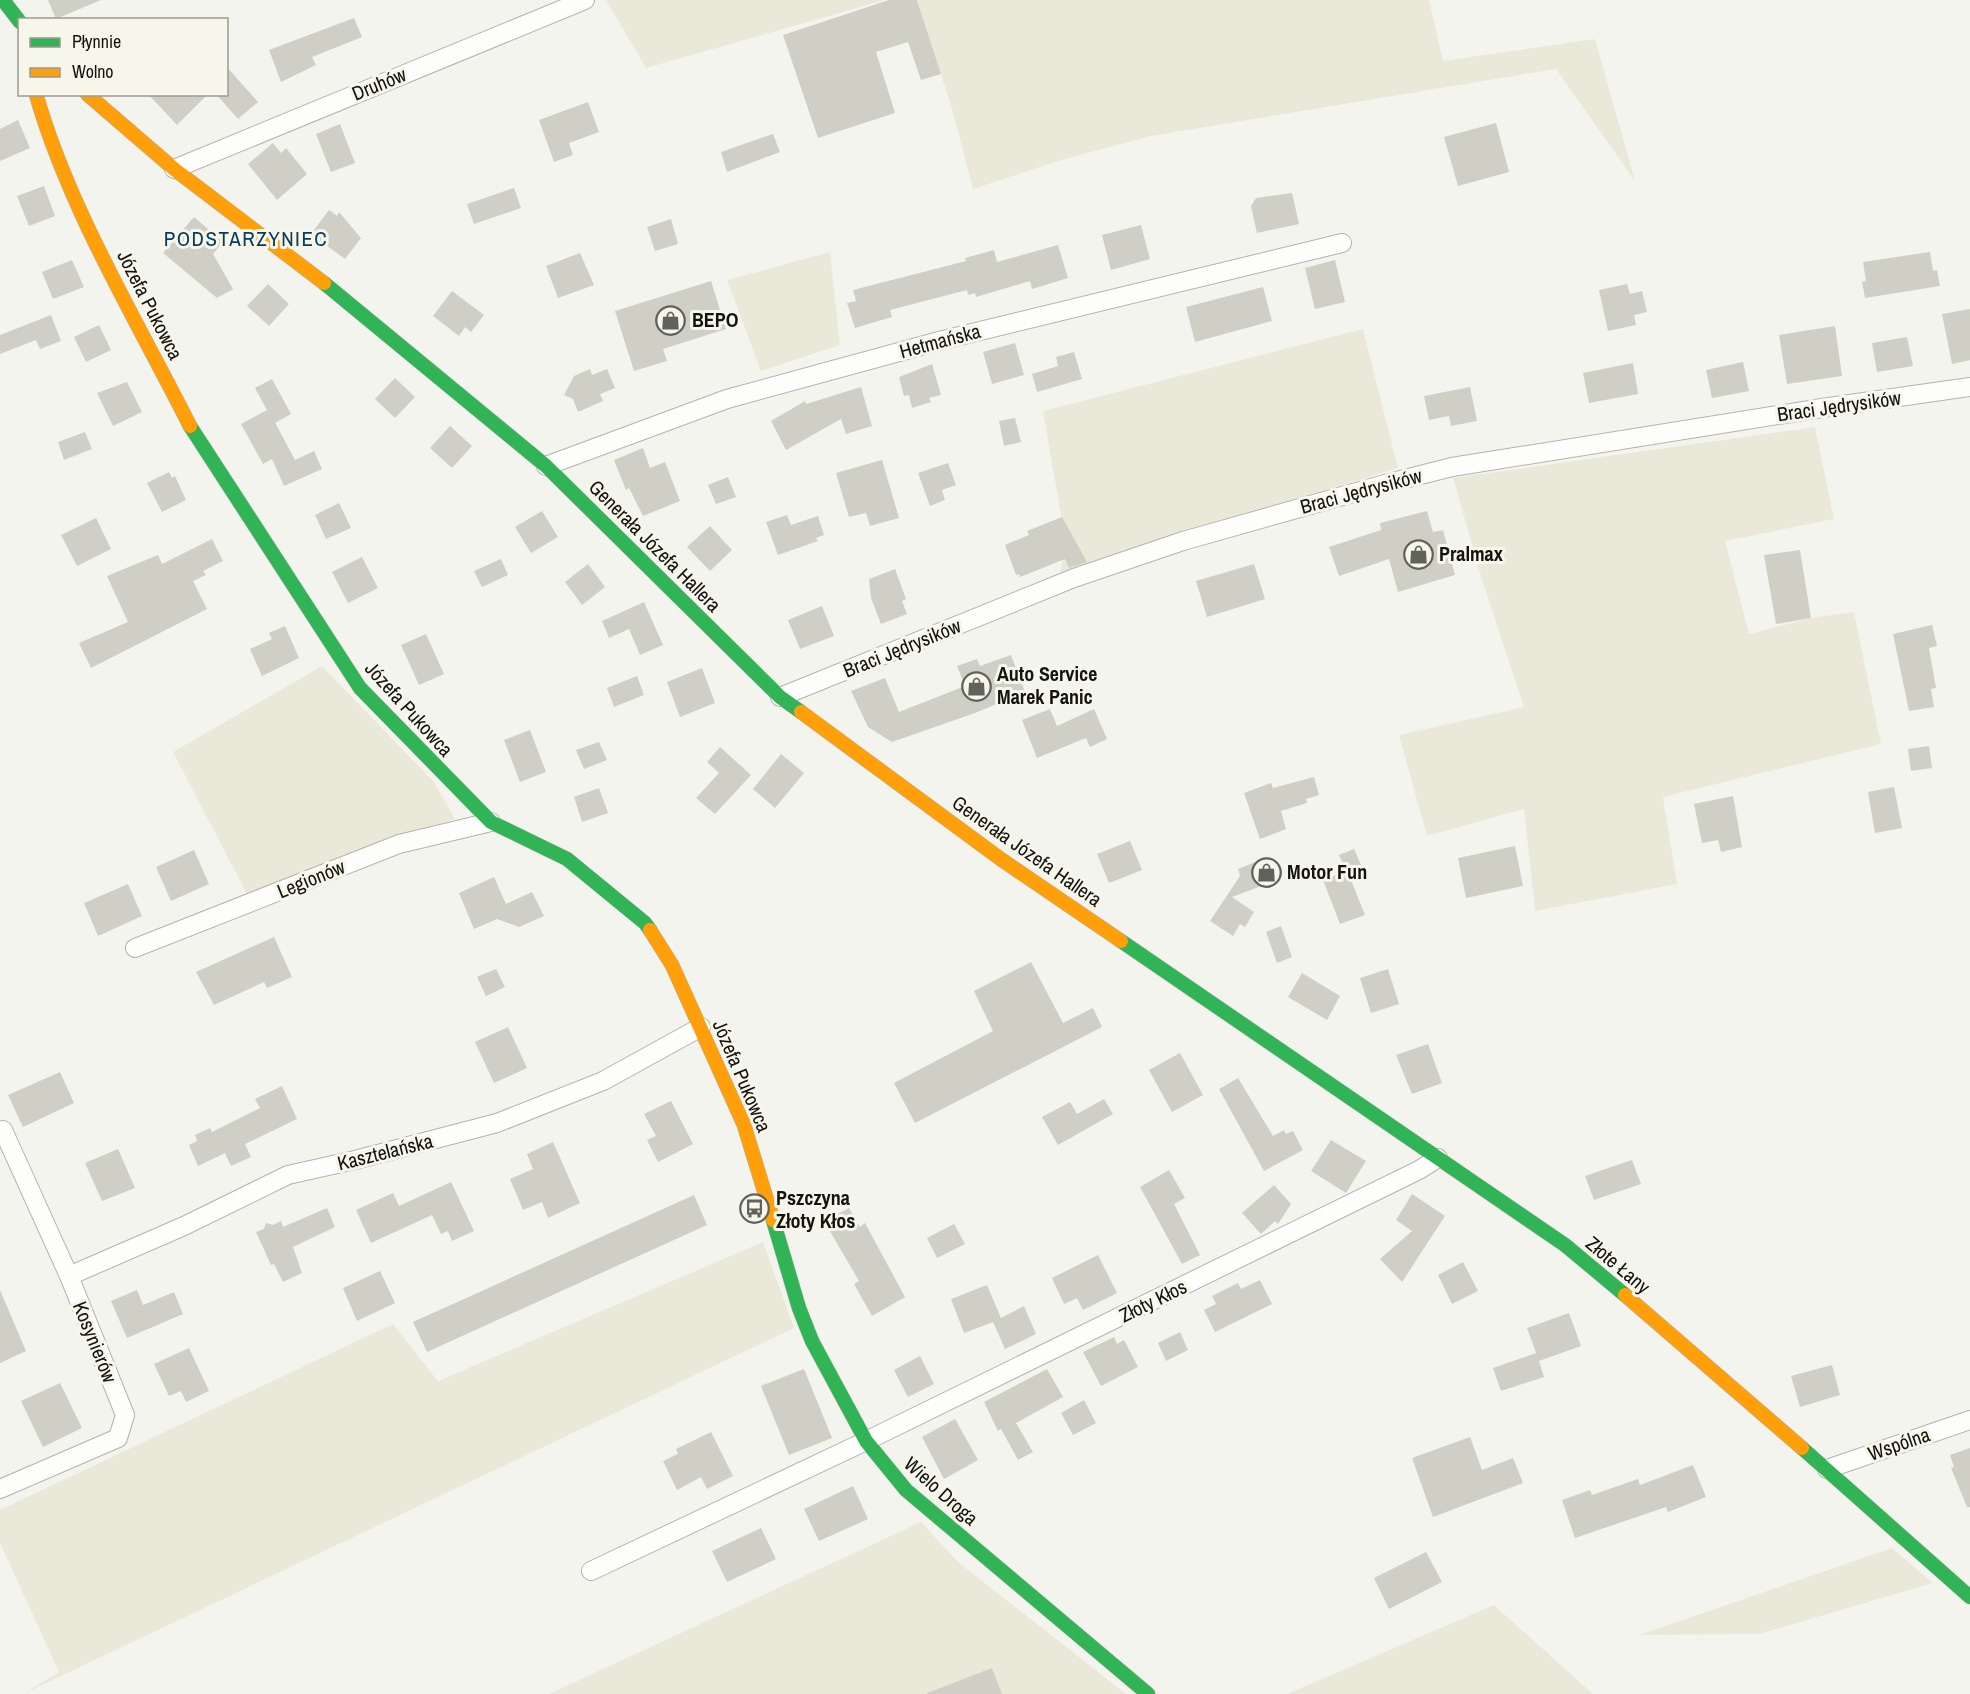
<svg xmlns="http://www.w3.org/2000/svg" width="1970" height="1694" font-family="'Archivo Narrow',sans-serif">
	<rect width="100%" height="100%" fill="#f4f4ee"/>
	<g fill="#eae9d9">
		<path d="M606 0H885L646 68Z"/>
		<path d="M917 0H1429L1443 61 1595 39 1635 181 1556 69 1151 136 1061 160 973 189 953 112Z"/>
		<path d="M830 252 840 345 761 371 727 280Z"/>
		<path d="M1363 329 1398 468 1060 573 1066 545 1043 411Z"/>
		<path d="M1815 427 1834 519 1725 541 1749 634 1811 618 1854 612 1881 744 1663 797 1677 884 1535 911 1524 809 1427 836 1399 735 1524 707 1483 583 1453 478Z"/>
		<path d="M322 666 434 782 455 819 248 896 173 752Z"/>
		<path d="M763 1242 794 1328 23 1694 59 1672 0 1543V1510L393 1324 438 1381Z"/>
		<path d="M921 1522 958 1562 1126 1694H549Z"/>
		<path d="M1892 1548 1933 1583 1759 1634 1639 1635Z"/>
		<path d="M1494 1605 1593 1694H1287Z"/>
	</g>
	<g fill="#d0cfc5">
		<path d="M48 0H101L56 19Z"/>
		<path d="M889 0H917L941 74 921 80 908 42 876 52 895 113 818 138 783 35Z"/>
		<path d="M354 18 362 37 312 57 316 65 281 82 269 50Z"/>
		<path d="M226 66 258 102 238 119 216 94H226Z"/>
		<path d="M148 94H208L177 125Z"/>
		<path d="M588 102 599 132 569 143 573 155 554 162 539 120Z"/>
		<path d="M18 120 30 148 0 161V129Z"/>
		<path d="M1496 123 1509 172 1458 186 1444 137Z"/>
		<path d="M340 124 355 163 331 172 316 134Z"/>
		<path d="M773 134 780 152 727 172 721 152Z"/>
		<path d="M273 143 281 153 286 148 307 174 277 200 248 164Z"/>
		<path d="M44 186 55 216 29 226 17 196Z"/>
		<path d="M514 188 521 208 474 224 467 204Z"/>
		<path d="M1292 193 1299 224 1257 233 1251 206 1256 198Z"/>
		<path d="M329 210 337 216 339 212 361 238 345 259 311 234Z"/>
		<path d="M194 217 223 242 213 254 233 289 217 298 163 253Z"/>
		<path d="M671 219 678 244 655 251 647 227Z"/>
		<path d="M1141 225 1150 259 1111 270 1102 235Z"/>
		<path d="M1058 245 1068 278 1032 289 1030 281 976 297 975 293 968 295 967 290 890 310 892 317 855 328 847 303 856 301 853 290 966 261 965 258 994 250 997 262Z"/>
		<path d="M1930 252 1933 271 1937 270 1940 286 1865 298 1862 282 1866 281 1863 262Z"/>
		<path d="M580 253 594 285 558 298 546 266Z"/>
		<path d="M72 260 84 287 53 299 42 272Z"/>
		<path d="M1335 260 1345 302 1315 309 1305 268Z"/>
		<path d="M711 281 726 329 663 349 667 361 634 371 615 311Z"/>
		<path d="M268 284 289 304 269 326 247 306Z"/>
		<path d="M1627 284 1630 294 1642 291 1647 312 1634 315 1636 325 1608 331 1599 290Z"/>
		<path d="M1263 287 1272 321 1195 342 1186 307Z"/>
		<path d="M452 291 484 315 471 332 465 327 459 336 433 316Z"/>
		<path d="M1970 309V360L1952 364 1942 314Z"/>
		<path d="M51 315 61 341 40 349 36 340 0 354V335Z"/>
		<path d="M99 325 111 350 86 362 74 337Z"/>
		<path d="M1835 326 1842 376 1787 384 1779 335Z"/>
		<path d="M1907 337 1913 366 1877 372 1872 343Z"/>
		<path d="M1015 343 1024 375 992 384 983 352Z"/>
		<path d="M1074 352 1082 379 1037 392 1032 374 1058 366 1056 357Z"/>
		<path d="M1743 362 1749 391 1712 398 1706 370Z"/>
		<path d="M1633 363 1638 394 1589 403 1583 373Z"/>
		<path d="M932 364 941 395 929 398 931 402 912 408 909 395 904 396 899 377Z"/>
		<path d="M590 369 592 375 607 369 615 388 600 394 603 401 578 412 573 399 564 395 574 376Z"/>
		<path d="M395 378 415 397 395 418 375 399Z"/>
		<path d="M272 379 291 414 275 423 270 413 295 460 314 451 322 469 284 486 272 459 263 464 241 424 267 410 255 388Z"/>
		<path d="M127 382 142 412 113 426 97 393Z"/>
		<path d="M861 387 872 426 846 434 841 419 786 450 771 421 805 401 806 404Z"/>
		<path d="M1470 387 1477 421 1451 426 1449 416 1429 420 1424 396Z"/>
		<path d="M1015 418 1021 442 1004 446 999 421Z"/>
		<path d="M450 426 472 446 452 468 430 448Z"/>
		<path d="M85 432 92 449 64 460 58 442Z"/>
		<path d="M643 448 650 468 665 462 680 501 643 516 629 488 626 490 614 460Z"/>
		<path d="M882 460 899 518 870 526 866 513 849 517 836 473Z"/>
		<path d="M948 463 956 485 942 490 945 500 930 506 918 473Z"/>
		<path d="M169 472 172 478 175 476 186 500 162 512 147 483Z"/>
		<path d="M728 477 736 497 716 504 708 485Z"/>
		<path d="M339 503 351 528 326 539 315 515Z"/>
		<path d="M542 511 558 537 531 553 515 527Z"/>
		<path d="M1427 511 1433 532 1443 530 1455 575 1398 592 1389 559 1339 576 1329 547 1381 530 1380 523Z"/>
		<path d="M787 515 791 525 818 516 824 535 816 538 818 541 778 555 766 522Z"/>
		<path d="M1062 517 1087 562 1069 568 1065 559 1020 577 1019 574 1016 575 1005 545 1029 535 1027 531Z"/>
		<path d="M96 518 111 549 77 566 61 535Z"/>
		<path d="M710 526 732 550 710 571 687 547Z"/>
		<path d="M212 539 223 561 203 571 206 575 193 581 207 609 91 668 79 643 128 622 107 576 158 555 162 564Z"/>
		<path d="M1800 550 1811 618 1776 624 1764 555Z"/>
		<path d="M362 557 378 588 348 603 332 572Z"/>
		<path d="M501 559 508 575 482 587 474 571Z"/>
		<path d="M588 564 605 587 582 605 565 582Z"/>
		<path d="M1254 564 1265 599 1207 617 1196 581Z"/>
		<path d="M895 569 906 599 902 601 907 614 881 624 871 598 869 579Z"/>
		<path d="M644 602 663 645 640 655 629 629 609 638 602 621Z"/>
		<path d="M822 606 834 636 800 649 788 620Z"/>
		<path d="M1932 625 1937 646 1929 648 1936 688 1931 689 1934 707 1909 711 1893 634Z"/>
		<path d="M285 626 299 658 262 676 250 649 272 639 269 633Z"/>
		<path d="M426 634 444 674 419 685 401 645Z"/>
		<path d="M1011 655 1025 692 975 713 892 742 868 727 851 691 885 678 899 712 965 686 957 666 977 659 980 666Z"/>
		<path d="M702 668 715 703 680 717 667 682Z"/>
		<path d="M637 676 644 695 614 707 607 688Z"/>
		<path d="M1050 709 1057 726 1094 709 1107 739 1090 747 1086 738 1037 758 1022 720Z"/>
		<path d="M530 730 546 772 520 782 504 740Z"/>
		<path d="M599 742 607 760 584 769 576 750Z"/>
		<path d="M1929 746 1932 768 1911 771 1908 749Z"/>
		<path d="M720 747 751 775 715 814 696 798 719 773 707 762Z"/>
		<path d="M781 754 804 773 775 808 753 789Z"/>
		<path d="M1314 777 1319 795 1306 799 1307 803 1281 811 1286 829 1260 839 1244 793 1271 783 1273 788Z"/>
		<path d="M1894 787 1902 828 1875 833 1868 792Z"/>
		<path d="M599 788 608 813 582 822 574 797Z"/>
		<path d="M1733 796 1742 847 1721 852 1718 840 1702 843 1694 804Z"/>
		<path d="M1130 841 1142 870 1109 883 1097 854Z"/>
		<path d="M1515 846 1523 886 1466 898 1458 858Z"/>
		<path d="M1354 849 1365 874 1351 880 1365 915 1340 924 1323 880 1346 871 1339 855Z"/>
		<path d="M194 850 209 884 171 901 156 867Z"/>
		<path d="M1268 857 1277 880 1232 897 1254 912 1245 927 1240 924 1233 936 1210 921 1240 876 1238 869Z"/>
		<path d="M494 877 506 904 532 892 544 916 519 927 497 919 474 929 459 893Z"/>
		<path d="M128 884 142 916 98 936 84 903Z"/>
		<path d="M1281 926 1292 957 1277 963 1266 932Z"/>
		<path d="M274 937 292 977 267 988 264 982 214 1005 196 972Z"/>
		<path d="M1031 962 1063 1023 1093 1008 1102 1027 915 1123 894 1083 993 1031 974 991Z"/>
		<path d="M496 969 505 987 486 996 477 977Z"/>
		<path d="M1388 969 1399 1004 1371 1013 1360 978Z"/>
		<path d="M1302 973 1340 996 1327 1020 1288 997Z"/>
		<path d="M508 1027 527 1068 494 1083 475 1042Z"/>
		<path d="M1428 1044 1442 1083 1412 1094 1396 1055Z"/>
		<path d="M1180 1053 1203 1095 1172 1112 1149 1070Z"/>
		<path d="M60 1072 74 1103 23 1127 8 1095Z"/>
		<path d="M1238 1078 1273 1136 1284 1130 1286 1134 1293 1131 1303 1150 1264 1171 1219 1089Z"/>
		<path d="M282 1086 297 1119 245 1144 251 1157 231 1166 225 1153 198 1166 189 1145 197 1141 195 1135 210 1128 212 1132 260 1108 255 1099Z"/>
		<path d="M1104 1099 1113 1114 1058 1145 1042 1117 1070 1102 1077 1114Z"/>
		<path d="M671 1101 693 1144 658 1162 647 1140 656 1136 644 1114Z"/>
		<path d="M1331 1140 1366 1161 1346 1193 1311 1171Z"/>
		<path d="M553 1142 580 1203 548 1218 542 1202 523 1210 510 1179 533 1169 527 1154Z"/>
		<path d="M118 1149 135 1188 102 1201 85 1163Z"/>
		<path d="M1632 1160 1641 1184 1594 1200 1585 1176Z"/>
		<path d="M1169 1170 1185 1198 1174 1204 1200 1255 1182 1264 1140 1187Z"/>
		<path d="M451 1182 474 1231 452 1241 448 1231 441 1234 432 1215 371 1243 356 1210 393 1193 399 1206Z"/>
		<path d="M1274 1185 1291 1204 1278 1224 1275 1221 1261 1234 1242 1213Z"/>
		<path d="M1412 1194 1445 1216 1402 1282 1380 1259 1412 1231 1396 1220Z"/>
		<path d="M694 1195 707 1225 427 1352 413 1322Z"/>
		<path d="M327 1208 335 1227 293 1247 302 1273 283 1282 274 1264 271 1265 256 1232 264 1229 266 1223 273 1225 281 1221 283 1227Z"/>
		<path d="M849 1208 860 1227 865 1223 905 1297 872 1316 854 1284 859 1281 824 1221Z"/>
		<path d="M954 1224 965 1244 937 1258 927 1238Z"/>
		<path d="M1098 1255 1117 1293 1083 1310 1077 1298 1064 1304 1052 1278Z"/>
		<path d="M1463 1262 1478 1291 1452 1304 1438 1275Z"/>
		<path d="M380 1271 395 1303 357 1321 343 1288Z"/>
		<path d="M1260 1280 1272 1304 1215 1332 1204 1310 1216 1304 1212 1296 1238 1283 1241 1289Z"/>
		<path d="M987 1285 1001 1318 1024 1306 1036 1334 1005 1349 993 1322 964 1333 951 1299Z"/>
		<path d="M0 1290 26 1351 0 1363Z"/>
		<path d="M137 1290 143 1305 174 1292 183 1314 127 1338 111 1301Z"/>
		<path d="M1569 1313 1581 1346 1539 1361 1544 1377 1501 1391 1493 1368 1536 1353 1527 1328Z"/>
		<path d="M1180 1332 1188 1350 1166 1361 1158 1343Z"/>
		<path d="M1114 1337 1117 1344 1124 1340 1138 1367 1101 1386 1083 1352Z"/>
		<path d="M189 1348 209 1391 186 1402 181 1391 169 1396 154 1364Z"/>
		<path d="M920 1356 934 1384 908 1397 894 1370Z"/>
		<path d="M1832 1365 1840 1395 1800 1407 1791 1376Z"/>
		<path d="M804 1369 832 1438 789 1455 761 1386Z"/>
		<path d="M1047 1369 1063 1397 1016 1423 1033 1452 1018 1460 1001 1429 998 1431 984 1402Z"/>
		<path d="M60 1383 82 1428 43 1447 21 1401Z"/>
		<path d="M1084 1400 1096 1423 1073 1435 1061 1413Z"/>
		<path d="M955 1419 978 1460 944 1479 922 1437Z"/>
		<path d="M711 1432 733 1476 707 1489 701 1477 677 1490 663 1461 678 1454 676 1449Z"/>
		<path d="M1470 1437 1482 1470 1513 1458 1523 1483 1433 1517 1412 1458Z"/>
		<path d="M1970 1448V1507H1967L1951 1468 1954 1467 1950 1455Z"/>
		<path d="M1693 1465 1706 1497 1668 1512 1666 1507 1575 1538 1562 1500 1590 1490 1592 1495 1638 1479 1640 1485Z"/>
		<path d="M853 1486 868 1519 819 1541 804 1509Z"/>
		<path d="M761 1528 776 1559 727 1582 712 1551Z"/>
		<path d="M1426 1552 1442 1582 1389 1609 1374 1578Z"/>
		<path d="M992 1668 1002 1694H927V1693Z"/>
	</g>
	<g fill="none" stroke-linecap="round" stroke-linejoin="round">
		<defs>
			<g id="street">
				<path d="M174 169 585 0"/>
				<path d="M546 466 727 399 943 340 1342 243"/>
				<path d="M780 697 1074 578 1183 541 1385 484 1452 467 1822 408 1970 387"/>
				<path d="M135 948 399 844 491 822"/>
				<path d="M69 1276 184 1226 288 1175 355 1160 497 1123 603 1081 701 1027"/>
				<path d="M1827 1469 1970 1420"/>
				<path d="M0 1489 118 1438 125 1415 69 1276 3 1130"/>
				<path d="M591 1571 866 1441 1419 1170 1438 1158"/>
			</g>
			<g id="fast">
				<path d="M3 0 20 22"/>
				<path d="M324 283 546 466 780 697 801 712"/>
				<path d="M190 426 360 688 491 822 567 859 645 923 650 930"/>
				<path d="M1121 941 1565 1245 1625 1295"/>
				<path d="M773 1220 799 1308 812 1341 866 1441 906 1490 1148 1694"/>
				<path d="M1802 1448 1970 1597"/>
			</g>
			<g id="slow">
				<path d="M36 94C68 207 137 321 190 426"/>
				<path d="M87 94 174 169 324 283"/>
				<path d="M801 712 1002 860 1121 941"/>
				<path d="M650 930 672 965 744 1125 773 1220"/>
				<path d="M1625 1295 1802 1448"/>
			</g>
		</defs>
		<use href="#street" stroke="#b3b3af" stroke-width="20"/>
		<use href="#fast" stroke="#b3b3af" stroke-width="15"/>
		<use href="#slow" stroke="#b3b3af" stroke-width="15"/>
		<use href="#street" stroke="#fdfdfc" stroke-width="18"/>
		<use href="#fast" stroke="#30b455" stroke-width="14"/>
		<use href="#slow" stroke="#ff9f0a" stroke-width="14"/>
	</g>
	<defs>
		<symbol id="shop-ring" viewBox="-11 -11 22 22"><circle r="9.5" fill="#f7f6eb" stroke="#62625d" stroke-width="1.5"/><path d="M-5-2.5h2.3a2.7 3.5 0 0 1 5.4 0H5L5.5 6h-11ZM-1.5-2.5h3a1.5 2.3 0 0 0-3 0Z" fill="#62625d"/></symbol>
		<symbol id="bus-ring" viewBox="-11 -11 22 22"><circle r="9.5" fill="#f7f6eb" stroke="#62625d" stroke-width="1.5"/><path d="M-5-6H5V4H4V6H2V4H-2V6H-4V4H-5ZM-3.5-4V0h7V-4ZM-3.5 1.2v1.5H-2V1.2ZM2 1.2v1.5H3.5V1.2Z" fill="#62625d"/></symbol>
	</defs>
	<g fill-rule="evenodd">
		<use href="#shop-ring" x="654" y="304" width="33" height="33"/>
		<use href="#shop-ring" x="1402" y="538" width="33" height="33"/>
		<use href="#shop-ring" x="960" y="670" width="33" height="33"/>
		<use href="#shop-ring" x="1250" y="856" width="33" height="33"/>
		<use href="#bus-ring" x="738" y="1192" width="33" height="33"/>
	</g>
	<g text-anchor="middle" stroke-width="6" stroke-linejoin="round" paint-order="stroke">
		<g font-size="20" fill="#13130f" stroke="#f7f6eb">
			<text transform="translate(379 84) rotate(-22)" y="7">Druhów</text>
			<text transform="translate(150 305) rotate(63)" y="7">Józefa Pukowca</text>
			<text transform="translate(940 341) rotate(-15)" y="7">Hetmańska</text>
			<text transform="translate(1839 406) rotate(-8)" y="7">Braci Jędrysików</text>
			<text transform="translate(1361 491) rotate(-15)" y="7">Braci Jędrysików</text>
			<text transform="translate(655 546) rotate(45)" y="7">Generała Józefa Hallera</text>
			<text transform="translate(902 648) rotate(-22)" y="7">Braci Jędrysików</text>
			<text transform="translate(409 709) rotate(48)" y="7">Józefa Pukowca</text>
			<text transform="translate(1027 851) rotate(35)" y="7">Generała Józefa Hallera</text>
			<text transform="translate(311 879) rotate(-22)" y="7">Legionów</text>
			<text transform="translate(742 1076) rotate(67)" y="7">Józefa Pukowca</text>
			<text transform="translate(385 1152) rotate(-14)" y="7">Kasztelańska</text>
			<text transform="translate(1618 1265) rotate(40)" y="7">Złote Łany</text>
			<text transform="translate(1153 1301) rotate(-26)" y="7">Złoty Kłos</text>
			<text transform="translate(95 1342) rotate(68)" y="7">Kosynierów</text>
			<text transform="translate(1899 1444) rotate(-19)" y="7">Wspólna</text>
			<text transform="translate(941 1491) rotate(42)" y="7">Wielo Droga</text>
		</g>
		<g font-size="20" font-weight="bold" fill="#13130f" stroke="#f7f6eb" text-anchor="start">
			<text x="692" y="327">BEPO</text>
			<text x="1439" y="561">Pralmax</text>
			<text x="997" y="681">Auto Service<tspan x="997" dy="23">Marek Panic</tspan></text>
			<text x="1287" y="879">Motor Fun</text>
			<text x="776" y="1205">Pszczyna<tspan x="776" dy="23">Złoty Kłos</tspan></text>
		</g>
		<g font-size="21" letter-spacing="1.5" fill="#093d60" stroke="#f7f6eb">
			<text x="246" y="246">PODSTARZYNIEC</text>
		</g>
	</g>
	<rect x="18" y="18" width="210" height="78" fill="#f7f6eb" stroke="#9c9b93" stroke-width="1.5"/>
	<rect x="30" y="38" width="30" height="9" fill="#30b455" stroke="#9c9b93" stroke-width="1.5"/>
	<text x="72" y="48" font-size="18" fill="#13130f">Płynnie</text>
	<rect x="30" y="68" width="30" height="9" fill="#ff9f0a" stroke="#9c9b93" stroke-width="1.5"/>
	<text x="72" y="78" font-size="18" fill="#13130f">Wolno</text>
</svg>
